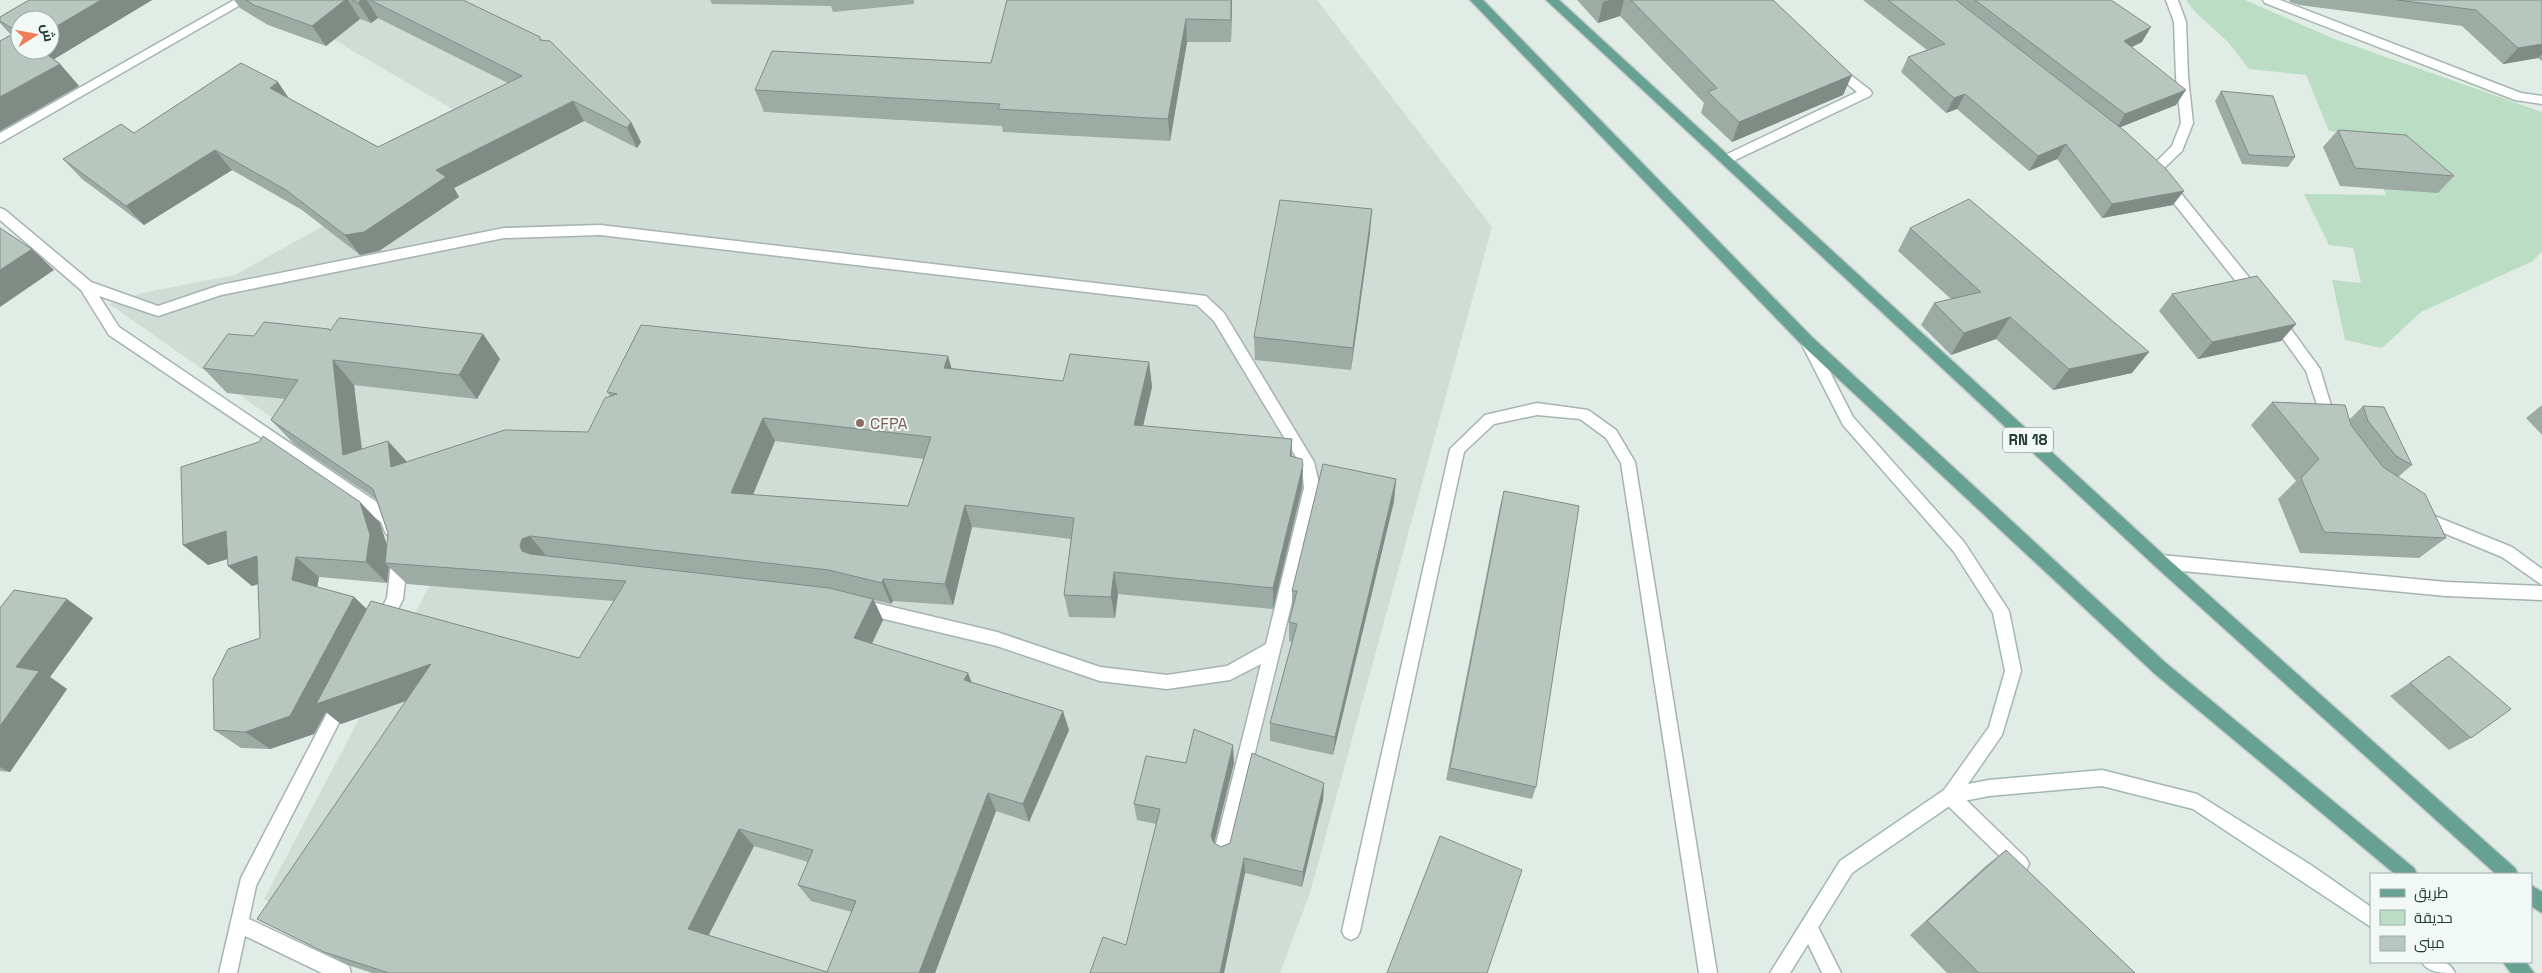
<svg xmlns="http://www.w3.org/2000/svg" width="2542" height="973" font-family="'Space Grotesk',Cairo,sans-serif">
	<rect width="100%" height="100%" fill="#e2ece7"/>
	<path fill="#d0dcd6" d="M313 0H1317L1492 227 1310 893 1280 973H419L264 899 452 543 109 304 142 293 235 275 352 210 483 127 290 14Z"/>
	<path fill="#baddc3" d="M2186 0H2245L2332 38 2542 112V251L2533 261 2421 312 2382 348 2345 340 2332 280 2361 283 2353 248 2329 245 2304 194 2386 195 2361 135 2329 131 2306 75 2249 69 2228 42 2195 12Z"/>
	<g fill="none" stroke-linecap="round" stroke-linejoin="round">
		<defs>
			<g id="minor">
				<path d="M234 0H249L0 143V133Z"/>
				<path d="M2166 0H2178L2186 22 2188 77 2193 123 2182 151 2158 174 2153 175 2147 171 2172 146 2181 123 2176 77 2174 22Z"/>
				<path d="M2263 0H2280L2521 93 2542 96V104L2515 100 2265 3Z"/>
				<path d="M1835 63 1870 90 1872 93 1870 96 1729 163H1721L1719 160 1721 157 1857 92 1831 70V64Z"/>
				<path d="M2166 179 2171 181 2260 291 2262 295 2260 299H2250L2161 187 2160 184 2161 181Z"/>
				<path d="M0 208 5 210 91 282 158 306 220 285 504 228 600 225 1206 296 1224 313 1314 462 1320 488 1229 858 1223 861 1217 858 1214 852 1261 664 1230 680 1167 689 1100 681 997 646 859 613 853 611 851 606 853 601 859 599 997 632 1100 667 1167 675 1227 666 1266 644 1304 488 1302 467 1214 321 1197 305 600 235 504 238 221 295 158 316 99 296 119 327 393 513 399 529 396 534 391 535 386 534 381 522 333 486 109 335 81 290 0 220Z"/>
				<path d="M2275 313 2280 314 2320 369 2336 422 2334 426H2324L2306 371 2268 318Z"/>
				<path d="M1537 403 1588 410 1616 430 1635 462 1717 973H1699L1621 463 1606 438 1580 419 1537 415 1494 424 1464 452 1360 931 1357 937 1351 940 1345 937 1342 931 1450 449 1485 415Z"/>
				<path d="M2422 511 2512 547 2542 569V585L2502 557 2417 522 2414 517 2417 512Z"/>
				<path d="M400 548 405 550 408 555 403 599 388 629 382 631 376 629 374 624 387 598 392 555 395 550Z"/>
				<path d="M2161 555 2446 582 2542 586V600L2446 596 2161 569 2156 567 2153 562 2156 557Z"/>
				<path d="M343 691 349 694 351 699 256 886 249 919 349 966 351 973H322L245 936 237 973H219L241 878 337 694Z"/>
				<path d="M1950 788 1956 790 2026 858 2029 864 2026 870 2020 873 2014 870 1944 802 1941 796 1944 790Z"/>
				<path d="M1809 918 1815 921 1841 973H1822L1800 927 1803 921Z"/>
			</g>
			<g id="secondary">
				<path d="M1807 336 1812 337 1853 417 1964 542 2009 611 2021 671 2002 735 1968 784 1989 780 2102 770 2197 794 2311 865 2371 907V927L2193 809 2102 786 1989 796 1954 803 1852 873 1790 973H1770L1840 861 1944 790 1989 727 2005 671 1993 613 1954 552 1843 425 1800 341Z"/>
				<path d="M2422 962C2435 961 2449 959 2455 973 2442 973 2428 973 2422 962Z"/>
			</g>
			<g id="primary">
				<path d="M1470 0H1483L1812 337 2167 664 2414 868 2417 874H2395L2155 674 1802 345Z"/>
				<path d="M1546 0H1559L2166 557 2515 868 2518 874H2496L2156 567Z"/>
				<path d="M2531 885 2542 892V913L2531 906Z"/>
				<path d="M2503 962H2526L2534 973H2511Z"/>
			</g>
		</defs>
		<use href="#minor" stroke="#a5b4ae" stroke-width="3"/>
		<use href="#secondary" stroke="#a0b8af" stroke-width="3"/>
		<use href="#primary" stroke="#c1c9c6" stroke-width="3"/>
		<use href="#minor" fill="#fff" fill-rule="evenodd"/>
		<use href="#secondary" fill="#fff" fill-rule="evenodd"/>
		<use href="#primary" fill="#66a191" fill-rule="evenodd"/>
	</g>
	<g fill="#9daba5" fill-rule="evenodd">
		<path d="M29 0H152L54 59 60 64 79 86 0 131V41L11 35 0 23V17ZM20 20H50V50H20Z"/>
		<path d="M234 0H463L542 40 631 122 641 142 637 148 584 121 454 188 459 197 379 251 360 255 302 210 232 170 144 225 82 179 63 159 134 133 289 98 378 147 508 83 378 18 371 23 360 19 326 46 268 25 240 8Z"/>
		<path d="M710 0H914V4L833 12 831 6 712 4Z"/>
		<path d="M1232 0 1231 42H1187L1170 141 1003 132 1002 126 764 112 755 90 991 63Z"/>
		<path d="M1577 0H1773L1852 75 1843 95 1732 142 1701 113 1704 103 1620 16 1598 23Z"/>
		<path d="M1863 0H2111L2142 42 2132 47 2176 105 2120 127 2173 205 2102 218 2057 159 2029 171 1957 109 1946 113 1901 72 1908 57 1927 50Z"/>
		<path d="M2289 0H2542V61L2538 58 2503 64 2462 26 2299 5 2290 2Z"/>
		<path d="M2221 91 2295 157 2288 167 2242 164 2215 101Z"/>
		<path d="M2338 130 2454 176 2438 193 2340 186 2323 147Z"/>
		<path d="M1910 228 2132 373 2053 390 1996 339 1951 355 1921 325 1934 303 1951 299 1898 251Z"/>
		<path d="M1370 233 1351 370 1255 360 1254 337Z"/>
		<path d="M2172 294 2296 324 2281 341 2198 359 2159 311Z"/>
		<path d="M329 329 330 330 483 334 500 359 477 399 354 385 362 449 407 462 588 432 610 396 607 392 951 368 1063 381 1149 362 1152 387 1143 426 1292 439V456L1303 465 1302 488 1273 609 1118 594 1115 618 1069 617 1064 595 1071 539 972 527 953 605 893 601 891 604 874 600 883 620 872 644 972 682 1069 730 1029 822 996 811 935 973H372L351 966 257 919 406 701 341 724 326 712 314 734 270 749 241 748 214 730 260 638 258 584 252 586 228 566V559L208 565 183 545 360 502 380 523 387 545 388 533 376 499 294 444 271 420 285 399 227 393 203 368 254 336ZM775 441 924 459 908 506 753 495ZM389 567 407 584 614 601 579 658 367 609 354 597 317 587 319 577 387 583ZM754 846 808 862 798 885 811 901 852 912 827 972 709 935Z"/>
		<path d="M2272 402 2349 420 2363 406 2412 465 2398 477 2446 538 2419 558 2300 553 2278 499 2296 481 2251 425Z"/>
		<path d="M2542 405V435L2526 418Z"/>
		<path d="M1396 479 1394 501 1333 755 1270 741V723L1292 642 1289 641V622L1292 611V591Z"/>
		<path d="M1504 491 1536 787 1532 799 1446 780 1500 506Z"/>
		<path d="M0 608 93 618 50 677 67 689 10 772 0 771Z"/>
		<path d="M2449 656 2471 738 2449 750 2390 696Z"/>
		<path d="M1186 763H1234L1214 843 1221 847 1230 843 1324 783 1323 800 1302 887 1245 873 1224 973H1090L1126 945 1156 824 1137 820 1134 804Z"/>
		<path d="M2006 850 2135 973H1947L1910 935 1987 865Z"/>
	</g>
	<g fill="#808b86">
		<path d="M101 0H152L51 61 41 50H50V30Z"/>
		<path d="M345 0H348L360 19 326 46 312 26Z"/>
		<path d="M361 0H367L378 18 371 23 358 3Z"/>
		<path d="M1231 0H1232L1231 42Z"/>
		<path d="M1609 0H1624L1620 16 1598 23 1603 2Z"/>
		<path d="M1186 19 1187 42 1170 141 1168 119Z"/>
		<path d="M2151 27 2142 42 2115 55 2124 41Z"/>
		<path d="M2542 44V54L2538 58 2503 64 2518 48Z"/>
		<path d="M60 64 79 86 0 131V97Z"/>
		<path d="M1852 75 1843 95 1732 142 1739 122Z"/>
		<path d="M278 82 292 103 270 88Z"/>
		<path d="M2186 90 2176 105 2116 129 2125 114Z"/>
		<path d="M1965 94 1957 109 1946 113 1954 98Z"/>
		<path d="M573 101 584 121 454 188 459 197 379 251 360 255 345 235 436 170Z"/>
		<path d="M631 122 641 142 637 148 627 128Z"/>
		<path d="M2066 144 2057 159 2029 171 2038 156Z"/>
		<path d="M215 150 232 170 144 225 126 206Z"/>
		<path d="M2184 191 2173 205 2102 218 2112 204Z"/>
		<path d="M1372 209 1370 233 1351 370 1353 348Z"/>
		<path d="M32 249 54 270 0 307V270Z"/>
		<path d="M2010 317 1996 339 1951 355 1964 333Z"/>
		<path d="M2296 324 2281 341 2198 359 2212 342Z"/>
		<path d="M483 334 500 359 477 399 459 375Z"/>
		<path d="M2149 352 2132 373 2053 390 2069 369Z"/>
		<path d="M948 356 955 380 944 368Z"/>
		<path d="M333 360 354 385 365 478 343 455Z"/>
		<path d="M1149 362 1152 387 1138 448 1134 425Z"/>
		<path d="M763 418 775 441 744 516 731 493Z"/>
		<path d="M1292 439 1291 462 1290 456Z"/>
		<path d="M388 441 409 464 391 467Z"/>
		<path d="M1303 465 1302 488 1273 609V588Z"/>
		<path d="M1396 479 1394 501 1333 755 1335 737Z"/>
		<path d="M360 502 380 523 390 556 385 563 389 567 387 583 366 562Z"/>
		<path d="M965 505 972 527 953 605 945 584Z"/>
		<path d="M226 531 250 552 208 565 183 545Z"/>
		<path d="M530 536 548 558 540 561 522 551 520 546 522 539Z"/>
		<path d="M257 556 280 577 252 586 228 566Z"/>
		<path d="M296 557 319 577 315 600 292 580Z"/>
		<path d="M1114 572 1118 594 1115 618 1111 597Z"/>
		<path d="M883 579 893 601 891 604 882 583Z"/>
		<path d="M354 597 375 617 453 684 341 724 326 712 314 734 270 749 245 732Z"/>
		<path d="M67 599 93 618 50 677 67 689 10 772 0 767V726L16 667Z"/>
		<path d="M873 599 883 620 864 659 854 638Z"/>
		<path d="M968 673 976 693 964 680Z"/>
		<path d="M1063 711 1069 730 1029 822 1023 804Z"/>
		<path d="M1233 745 1234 763 1212 852 1211 836Z"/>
		<path d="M1324 783 1323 800 1302 887 1303 872Z"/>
		<path d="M988 793 996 811 935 973H919Z"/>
		<path d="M739 829 754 846 704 944 688 929Z"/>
		<path d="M1244 858 1245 873 1224 973H1220Z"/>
	</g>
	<g fill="#b7c7c0" stroke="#808b86" fill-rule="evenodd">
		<path d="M29 0H101L50 30V20H20V33L0 21V17Z"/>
		<path d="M246 0H345L312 26 254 5Z"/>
		<path d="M352 0H361L358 3Z"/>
		<path d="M370 0H463L540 37V40L550 41 631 122 627 128 573 101 436 170 446 177 364 232 345 235 286 190 215 150 126 206 63 159 121 124 134 133 241 63 278 82 270 88 378 147 522 76Z"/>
		<path d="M1007 0H1231V20L1186 19 1168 119 998 109 1000 104 755 90 772 51 991 63Z"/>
		<path d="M1631 0H1773L1852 75 1739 122 1708 92 1717 88Z"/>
		<path d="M1888 0H1956L2126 132 2166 169 2184 191 2112 204 2066 144 2038 156 1965 94 1954 98 1908 57 1945 44Z"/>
		<path d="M1975 0H2111L2151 27 2124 41 2186 90 2125 114Z"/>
		<path d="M2397 0H2542V44L2518 48 2476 10Z"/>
		<path d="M16 32 20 35V50H41L60 64 0 97V41Z"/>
		<path d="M2221 91 2273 96 2295 157 2249 155Z"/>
		<path d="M2338 130 2406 135 2454 176 2355 168Z"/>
		<path d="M1969 199 2149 352 2069 369 2010 317 1964 333 1934 303 1981 292 1910 228Z"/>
		<path d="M1280 200 1372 209 1353 348 1254 337Z"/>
		<path d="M0 228 32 249 0 270Z"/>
		<path d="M2257 276 2296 324 2212 342 2172 294Z"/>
		<path d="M339 318 483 334 459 375 333 360 343 455 388 441 391 467 505 430 588 432 605 398 617 394 607 392 641 325 948 356 944 368 1063 381 1070 354 1149 362 1134 425 1292 439 1290 456 1302 459 1303 465 1273 588 1114 572 1111 597 1064 595 1074 518 965 505 945 584 883 579 882 583 829 570 530 536 522 539 520 546 522 551 530 554 829 588 873 599 854 638 968 673 964 680 1063 711 1023 804 988 793 919 973H389L324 952 257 919 431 664 316 704 371 601 579 658 626 581 385 563 388 533 373 489 271 420 298 380 203 368 228 334 254 336 264 322 329 329 330 331ZM763 418 931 437 908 506 731 493ZM739 829 813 850 798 885 856 901 827 972 688 929Z"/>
		<path d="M2272 402 2345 405 2351 425 2383 467 2425 494 2446 538 2324 532 2301 478 2319 459Z"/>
		<path d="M2363 406 2384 407 2412 465 2396 456 2368 421Z"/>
		<path d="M263 436 360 502 370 535 366 562 296 557 292 580 354 597 290 716 245 732 214 730 213 679 228 649 260 638 257 556 228 566 226 531 183 545 181 467 259 442Z"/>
		<path d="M1323 464 1396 479 1335 737 1270 723 1297 624 1289 622 1297 591H1292Z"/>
		<path d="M1504 491 1579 506 1536 787 1450 768Z"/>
		<path d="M14 590 67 599 16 667 39 671 0 726V608Z"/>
		<path d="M2449 656 2511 709 2471 738 2410 683Z"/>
		<path d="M1194 729 1233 745 1211 836 1214 843 1221 847 1230 843 1252 753 1324 783 1303 872 1244 858 1220 973H1090L1103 937 1126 945 1160 809 1134 804 1146 756 1186 763Z"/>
		<path d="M1440 836 1522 870 1487 973H1387Z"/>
		<path d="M2006 850 2135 973H1979L1927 921Z"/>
	</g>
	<circle fill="#8d6e63" stroke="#f2f8f5" stroke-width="2" cx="860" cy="423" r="5"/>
	<g text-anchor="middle" stroke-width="4" stroke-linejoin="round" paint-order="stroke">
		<rect fill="#f2f8f5" stroke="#60756f" stroke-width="1" x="2003" y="427.5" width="50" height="25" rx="4"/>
		<g font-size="15" font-weight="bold" fill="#223d35">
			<text x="2028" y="445">RN 18</text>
		</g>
		<g font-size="16" fill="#785e54" stroke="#f2f8f5" text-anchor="start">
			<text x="870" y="429">CFPA</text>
		</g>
	</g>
	<rect x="2370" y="873" width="162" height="90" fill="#f2f8f5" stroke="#9fada8"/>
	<rect x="2380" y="889" width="25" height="8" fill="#66a191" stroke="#9fada8"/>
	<text x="2414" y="898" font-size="15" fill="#223d35">طريق</text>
	<rect x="2380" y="910" width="25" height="15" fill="#baddc3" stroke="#9fada8"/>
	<text x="2414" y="923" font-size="15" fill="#223d35">حديقة</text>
	<rect x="2380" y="936" width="25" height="15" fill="#b7c7c0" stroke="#9fada8"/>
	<text x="2414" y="948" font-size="15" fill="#223d35">مبنى</text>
	<g transform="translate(35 35) rotate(79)"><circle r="24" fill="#f2f8f5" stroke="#9fada8"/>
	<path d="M0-4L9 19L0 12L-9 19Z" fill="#f17c5a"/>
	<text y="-8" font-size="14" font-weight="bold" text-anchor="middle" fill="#223d35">ش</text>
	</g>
</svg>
